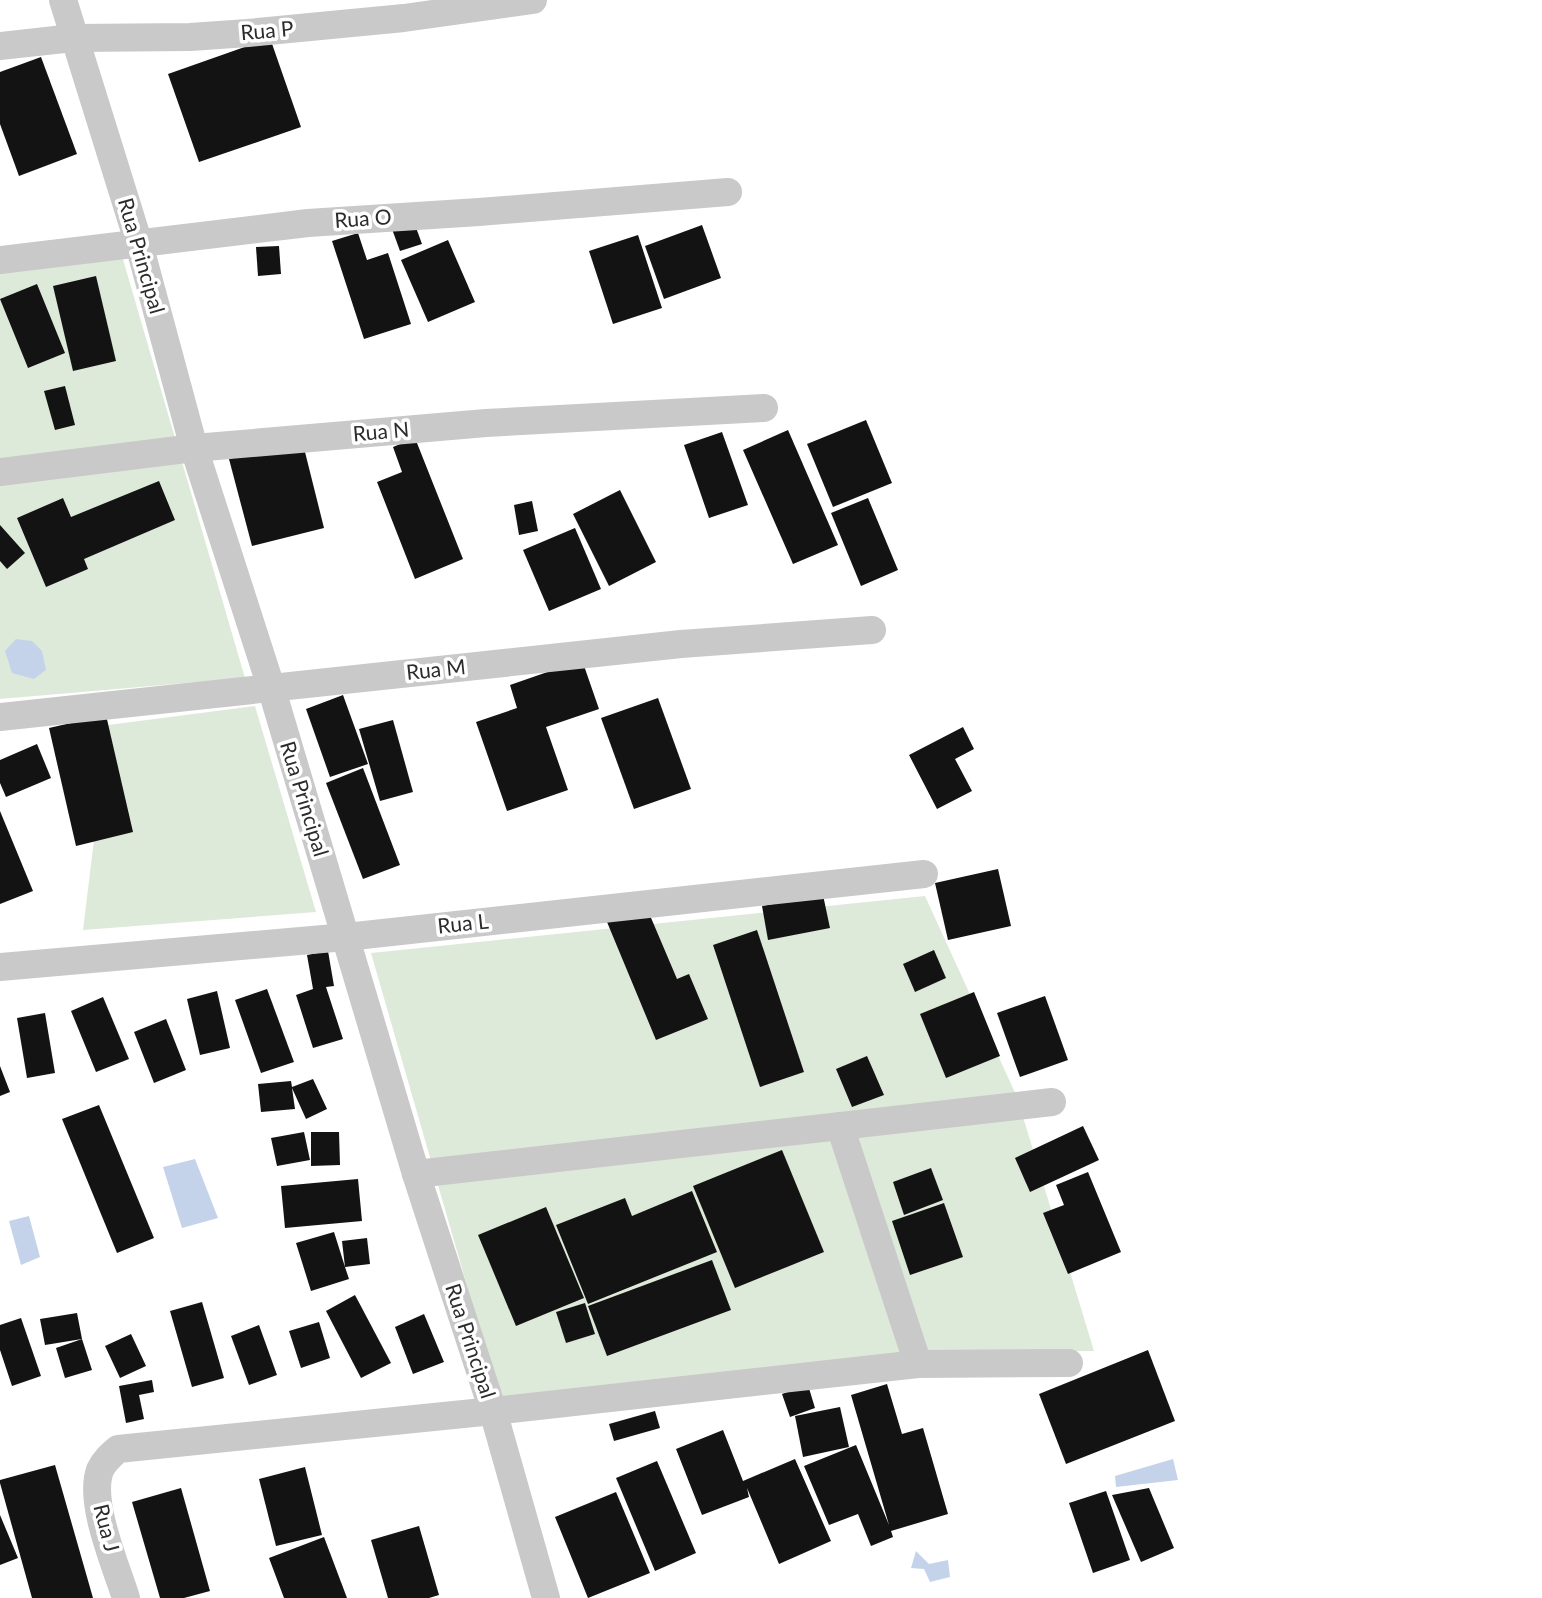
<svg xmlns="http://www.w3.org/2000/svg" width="1542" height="1598" font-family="Lato,sans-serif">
	<rect width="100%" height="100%" fill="#fff"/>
	<g fill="#deead9">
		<path d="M122 256 245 678 0 699V268Z"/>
		<path d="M255 706 316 912 83 930 108 725Z"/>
		<path d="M925 896 1017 1097 1094 1351 927 1353 500 1400 371 953Z"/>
	</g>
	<g fill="#c5d3ea">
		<path d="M16 639 32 641 42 651 46 670 34 679 12 673 5 651Z"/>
		<path d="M195 1159 218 1218 182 1228 163 1167Z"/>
		<path d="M29 1216 40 1257 21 1265 9 1221Z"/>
		<path d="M1173 1459 1178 1480 1116 1487 1115 1476Z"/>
		<path d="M916 1551 929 1564 948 1560 950 1577 930 1582 924 1569 911 1568Z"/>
	</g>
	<g fill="#131313">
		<path d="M270 38 301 127 199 162 168 74Z"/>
		<path d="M41 57 77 154 19 176 0 124V72Z"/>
		<path d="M414 222 422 244 400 251 392 229Z"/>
		<path d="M702 225 721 278 664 299 645 246Z"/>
		<path d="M358 233 367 260 388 253 411 324 364 339 332 241Z"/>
		<path d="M638 235 662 308 613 324 589 251Z"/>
		<path d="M448 240 475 302 428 322 401 260Z"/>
		<path d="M279 246 281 274 258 276 256 247Z"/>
		<path d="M96 276 116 361 73 371 53 286Z"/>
		<path d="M37 284 65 353 28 368 0 299Z"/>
		<path d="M65 386 75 425 55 430 44 391Z"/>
		<path d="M866 420 892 483 833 507 807 444Z"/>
		<path d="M788 430 838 545 793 564 743 450Z"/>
		<path d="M722 432 748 505 709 518 684 445Z"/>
		<path d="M415 438 463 559 415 579 377 482 402 472 393 447Z"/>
		<path d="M302 440 324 528 252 546 229 459Z"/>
		<path d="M159 481 175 520 84 559 88 569 46 587 17 518 63 498 71 517Z"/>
		<path d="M620 490 656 562 609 586 573 514Z"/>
		<path d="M868 498 898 570 861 586 831 513Z"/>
		<path d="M532 501 538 531 519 535 514 505Z"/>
		<path d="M0 525 25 553 7 569 0 561Z"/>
		<path d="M575 528 601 589 549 611 523 550Z"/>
		<path d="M582 660 599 709 546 727 568 790 507 811 476 722 517 708 510 685Z"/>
		<path d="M343 695 368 764 330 777 306 709Z"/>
		<path d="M658 698 691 789 634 809 601 718Z"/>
		<path d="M106 715 133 832 76 846 49 728Z"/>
		<path d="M393 720 413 792 380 801 359 729Z"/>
		<path d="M963 727 974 749 955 759 972 791 937 809 909 755Z"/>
		<path d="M37 744 51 778 6 797 0 783V760Z"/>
		<path d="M363 768 400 865 363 879 326 783Z"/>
		<path d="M0 811 33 891 0 904Z"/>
		<path d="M998 869 1011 926 948 940 935 883Z"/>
		<path d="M823 895 830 928 768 940 762 906Z"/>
		<path d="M646 906 677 979 689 974 708 1019 656 1040 607 922Z"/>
		<path d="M757 930 804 1072 760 1087 713 945Z"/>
		<path d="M934 950 946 978 915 992 903 964Z"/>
		<path d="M328 951 334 986 326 987 343 1039 313 1048 296 995 313 989 307 955Z"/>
		<path d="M267 989 294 1062 261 1073 235 1000Z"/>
		<path d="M217 991 230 1048 200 1055 187 999Z"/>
		<path d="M974 992 1000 1056 946 1078 920 1014Z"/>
		<path d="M1045 996 1068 1060 1020 1077 997 1013Z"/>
		<path d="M103 997 129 1059 96 1072 71 1011Z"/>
		<path d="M45 1013 55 1073 27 1078 17 1018Z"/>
		<path d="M166 1019 186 1070 154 1083 134 1032Z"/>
		<path d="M867 1056 884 1095 852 1107 836 1069Z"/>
		<path d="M0 1066 10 1092 0 1096Z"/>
		<path d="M313 1079 327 1109 306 1119 292 1088 295 1109 261 1112 258 1084 291 1081 292 1087Z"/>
		<path d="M99 1105 154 1238 117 1253 62 1119Z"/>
		<path d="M1083 1126 1099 1160 1030 1192 1015 1158Z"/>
		<path d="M304 1132 310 1160 277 1166 271 1138Z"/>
		<path d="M311 1132H339L340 1165 311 1166Z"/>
		<path d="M782 1150 824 1252 735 1288 693 1186Z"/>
		<path d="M931 1168 943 1200 904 1215 893 1182Z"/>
		<path d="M1088 1172 1121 1252 1068 1274 1043 1213 1064 1205 1056 1185Z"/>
		<path d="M358 1179 362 1221 285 1228 281 1186Z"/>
		<path d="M692 1191 717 1252 588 1304 556 1225 625 1198 632 1216Z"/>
		<path d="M944 1203 963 1257 910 1275 892 1221Z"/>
		<path d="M546 1207 584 1298 516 1326 478 1235Z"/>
		<path d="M334 1232 345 1267 342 1241 367 1238 370 1264 345 1267 349 1279 311 1291 296 1243Z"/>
		<path d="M712 1260 731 1310 607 1356 588 1306Z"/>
		<path d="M355 1295 391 1363 361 1378 326 1311Z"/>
		<path d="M202 1302 224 1378 192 1387 170 1311Z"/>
		<path d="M585 1303 595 1334 566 1343 556 1312Z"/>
		<path d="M77 1313 82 1339 92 1370 65 1378 56 1348 82 1339 45 1345 40 1319Z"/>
		<path d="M424 1314 444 1362 413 1374 395 1327Z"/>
		<path d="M21 1318 41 1376 12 1386 0 1350V1325Z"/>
		<path d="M319 1322 330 1358 301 1368 289 1331Z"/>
		<path d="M259 1325 277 1375 249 1385 231 1336Z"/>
		<path d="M131 1334 146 1366 120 1378 105 1346Z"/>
		<path d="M1148 1350 1175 1421 1066 1464 1039 1394Z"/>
		<path d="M152 1380 154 1392 139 1395 144 1419 126 1423 119 1386Z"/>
		<path d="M887 1384 902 1434 923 1428 948 1514 891 1531 893 1537 871 1546 858 1514 829 1525 804 1466 856 1445 889 1525 851 1395Z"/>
		<path d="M808 1385 815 1408 790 1417 782 1394Z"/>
		<path d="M840 1407 849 1447 803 1457 795 1416Z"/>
		<path d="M655 1411 660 1428 614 1441 609 1424Z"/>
		<path d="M723 1430 743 1481 795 1459 831 1541 779 1564 747 1488 749 1497 702 1515 676 1449Z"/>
		<path d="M657 1461 696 1553 655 1571 616 1478Z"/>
		<path d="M55 1465 93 1598H32L0 1483V1480Z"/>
		<path d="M305 1467 322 1535 276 1546 259 1479Z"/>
		<path d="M181 1488 210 1591 184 1598H160L132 1502Z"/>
		<path d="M1149 1488 1174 1548 1141 1562 1112 1495Z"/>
		<path d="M1106 1491 1130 1560 1093 1573 1069 1503Z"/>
		<path d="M616 1492 650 1573 588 1598 555 1517Z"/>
		<path d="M0 1515 18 1558 0 1565Z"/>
		<path d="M419 1526 439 1595 429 1598H388L371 1540Z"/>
		<path d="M324 1537 347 1598H284L269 1558Z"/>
	</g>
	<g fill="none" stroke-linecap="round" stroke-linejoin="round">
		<g stroke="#c9c9c9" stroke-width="28">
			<path d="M63 0 139 244 194 448 271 687 416 1174 493 1411 546 1598"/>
			<path d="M0 46 73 38 190 37 248 33 404 18 533 0"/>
			<path d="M0 260 308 223 479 212 728 192"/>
			<path d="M0 472 194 448 486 423 764 408"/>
			<path d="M0 717 681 644 872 630"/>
			<path d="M0 967 346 937 924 874"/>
			<path d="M840 1126 918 1364"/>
			<path d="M416 1174 1052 1102"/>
			<path d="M126 1598C116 1566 88 1502 100 1470 104 1461 111 1455 118 1449L493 1411 918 1364 1069 1363"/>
		</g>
	</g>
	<g text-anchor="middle" stroke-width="7" stroke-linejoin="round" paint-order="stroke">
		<g font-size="21" fill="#2c2c2c" stroke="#fff">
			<text transform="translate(267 31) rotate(-5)" y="7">Rua P</text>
			<text transform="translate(363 219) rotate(-4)" y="7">Rua O</text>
			<text transform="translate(141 256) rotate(74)" y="7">Rua Principal</text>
			<text transform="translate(381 432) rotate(-5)" y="7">Rua N</text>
			<text transform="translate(436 670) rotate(-6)" y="7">Rua M</text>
			<text transform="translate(304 799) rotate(73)" y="7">Rua Principal</text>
			<text transform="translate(463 924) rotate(-6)" y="7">Rua L</text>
			<text transform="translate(470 1341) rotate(72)" y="7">Rua Principal</text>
			<text transform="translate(106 1528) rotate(76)" y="7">Rua J</text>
		</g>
	</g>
</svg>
